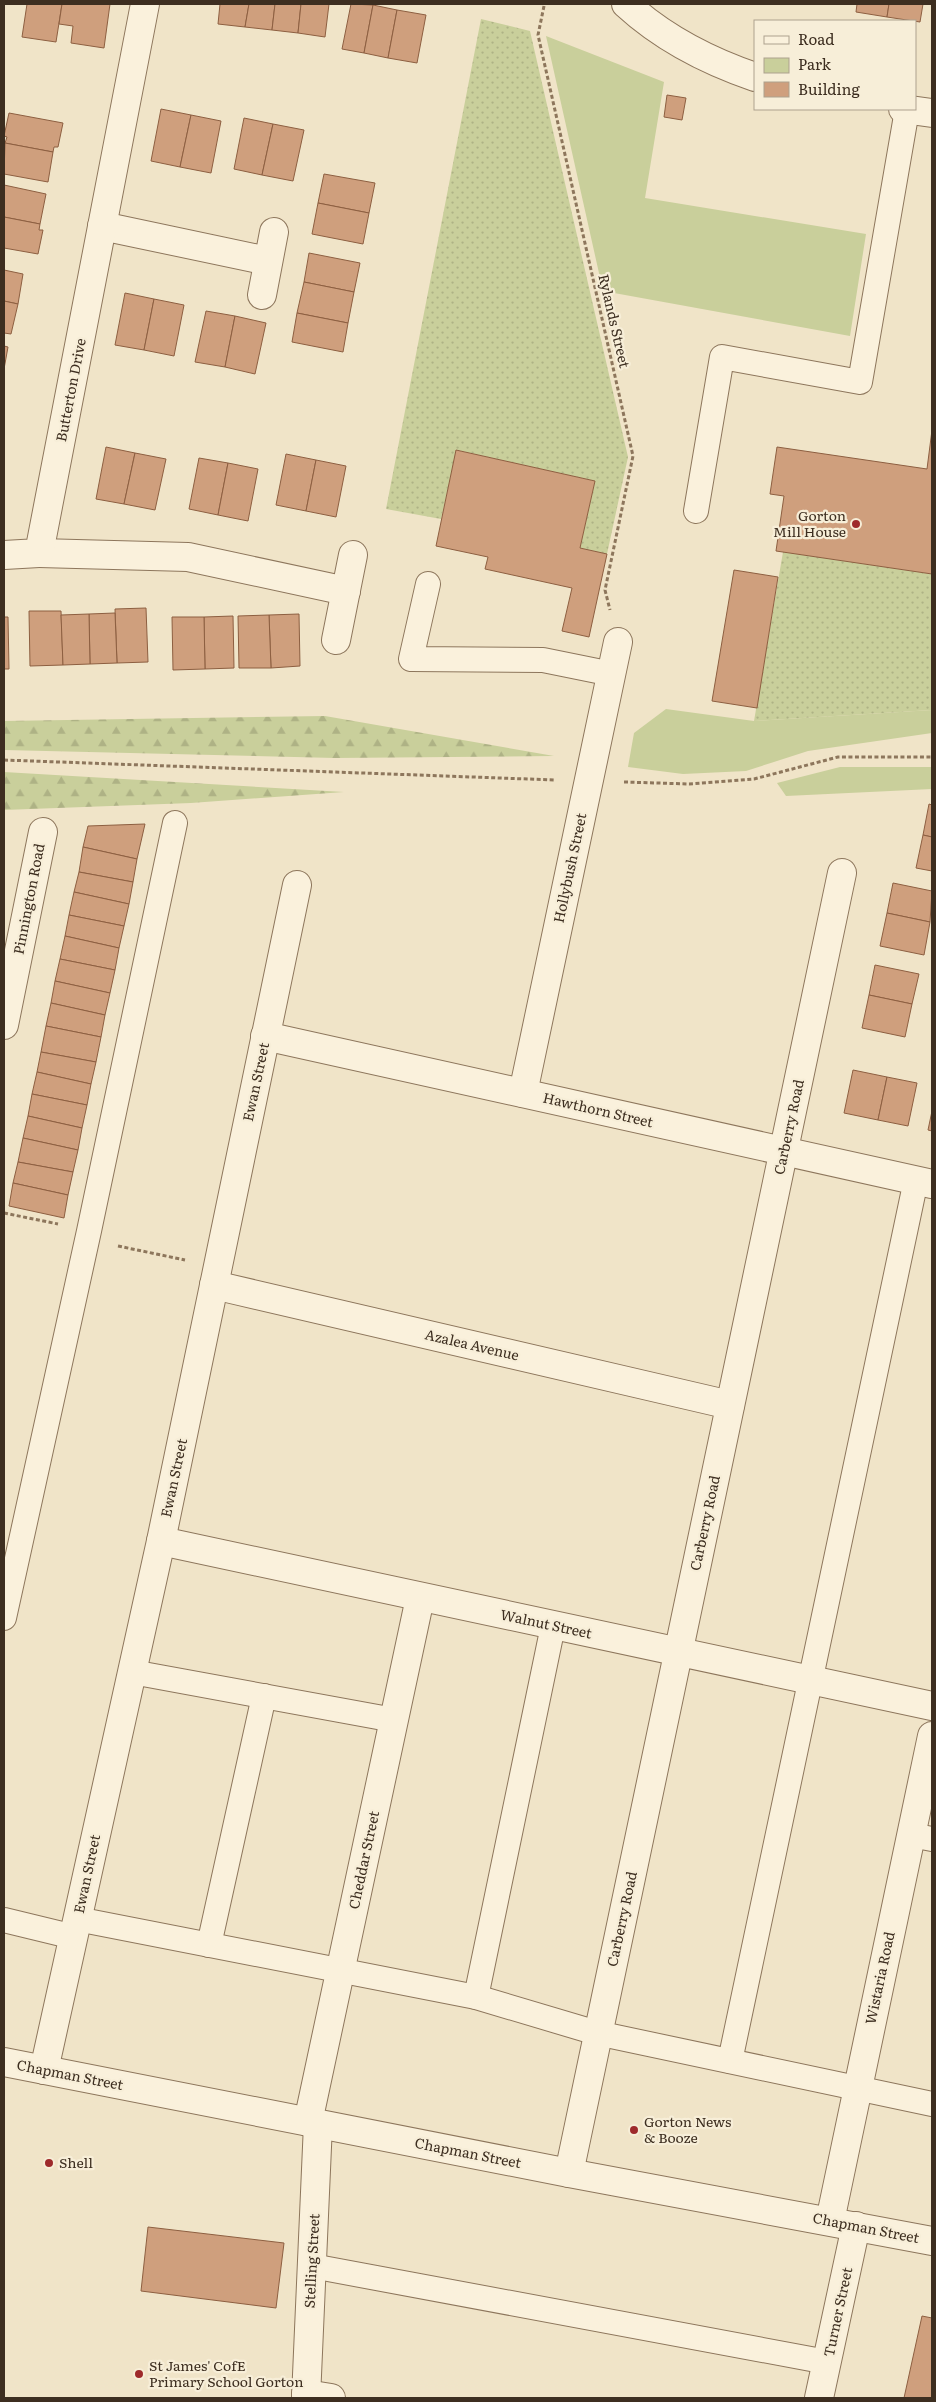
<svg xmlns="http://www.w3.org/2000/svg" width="936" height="2402" font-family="Literata,serif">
	<defs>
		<pattern id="forest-firs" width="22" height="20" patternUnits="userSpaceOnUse" patternTransform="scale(1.25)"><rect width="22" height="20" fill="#c9cf9b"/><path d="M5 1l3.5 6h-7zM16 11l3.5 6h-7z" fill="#aeb285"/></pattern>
		<pattern id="garden-dots" width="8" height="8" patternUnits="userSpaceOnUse" patternTransform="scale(1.25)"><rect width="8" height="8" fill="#c9cf9b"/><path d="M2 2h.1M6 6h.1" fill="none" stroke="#aeb285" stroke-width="1.8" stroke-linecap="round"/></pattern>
	</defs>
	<rect width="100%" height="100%" fill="#f0e4c8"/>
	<g fill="#c9cf9b">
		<path d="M546 36 664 82 645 198 866 234 850 336 603 291Z"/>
		<path d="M666 709 754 721 932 710V733L808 751 746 771 683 774 628 767 634 733Z"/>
		<path d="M840 767H932V789L786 796 777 783Z"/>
	</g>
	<g fill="url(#forest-firs)">
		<path d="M325 716 554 756 335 758 4 750V721Z"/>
		<path d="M4 772 344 792 191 803 4 810Z"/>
	</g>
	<g fill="url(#garden-dots)">
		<path d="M481 19 530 31 628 457 607 554 580 548 595 481 457 450 441 519 386 509Z"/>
		<path d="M783 552 932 574V710L754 721Z"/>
	</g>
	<g fill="#cf9f7d" stroke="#8d5f41">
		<path d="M27 4H62L56 42 22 37Z"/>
		<path d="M62 4H110L104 48 71 43 73 26 59 24Z"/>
		<path d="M220 4H249L245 27 218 24Z"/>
		<path d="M249 4H275L272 30 245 27Z"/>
		<path d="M275 4H301L298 33 272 30Z"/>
		<path d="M301 4H329L325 37 298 33Z"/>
		<path d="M351 4 373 5 364 53 342 49Z"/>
		<path d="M857 4H889L887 17 856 12Z"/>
		<path d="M889 4H923L920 22 887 17Z"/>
		<path d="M373 5 397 10 388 58 364 53Z"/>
		<path d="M397 10 426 15 417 63 388 58Z"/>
		<path d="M667 95 686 98 682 120 664 117Z"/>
		<path d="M161 109 191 115 180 167 151 161Z"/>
		<path d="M9 113 63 123 58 147H54L53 152 5 143 7 137 4 136Z"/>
		<path d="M191 115 221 121 211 173 180 167Z"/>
		<path d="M244 118 273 124 262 175 234 169Z"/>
		<path d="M273 124 304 130 293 181 262 175Z"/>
		<path d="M5 143 53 152 48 182 4 174Z"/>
		<path d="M324 174 375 183 369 213 318 203Z"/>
		<path d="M4 185 46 194 40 224 4 217Z"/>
		<path d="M318 203 369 213 363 244 312 234Z"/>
		<path d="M4 217 40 224 39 230H43L38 254 4 248Z"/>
		<path d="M309 253 360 263 354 292 304 282Z"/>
		<path d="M4 270 23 274 18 304 4 301Z"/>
		<path d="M304 282 354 292 348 323 297 313Z"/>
		<path d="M125 293 154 299 144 350 115 345Z"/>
		<path d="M154 299 184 305 174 356 144 350Z"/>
		<path d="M4 301 18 304 11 334 4 333Z"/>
		<path d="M206 311 235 316 225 367 195 362Z"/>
		<path d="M297 313 348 323 343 352 292 342Z"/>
		<path d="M235 316 266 323 255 374 225 367Z"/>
		<path d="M4 346 8 347 4 369Z"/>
		<path d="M932 430V574L776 551 784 496 770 494 777 447 927 469Z"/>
		<path d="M106 447 135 453 124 504 96 499Z"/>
		<path d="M456 450 595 481 580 548 607 554 589 637 562 631 572 588 485 569 488 557 436 546Z"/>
		<path d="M135 453 166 459 155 510 124 504Z"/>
		<path d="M286 454 316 460 306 511 276 505Z"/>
		<path d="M199 458 228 463 218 515 189 509Z"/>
		<path d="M316 460 346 466 336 517 306 511Z"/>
		<path d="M228 463 258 469 248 521 218 515Z"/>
		<path d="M734 570 778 577 757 708 712 701Z"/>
		<path d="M146 608 148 662 117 663 115 609Z"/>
		<path d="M29 611H61L63 665 30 666Z"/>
		<path d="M115 613 117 663 90 664 89 614Z"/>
		<path d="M89 614 90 664 63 665 61 615Z"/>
		<path d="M299 614 300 666 271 668 269 615Z"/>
		<path d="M269 615 271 668H239L238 616Z"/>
		<path d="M233 616 234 668 205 669 204 617Z"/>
		<path d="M4 617H8L9 669H4Z"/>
		<path d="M172 617H204L205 669 173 670Z"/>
		<path d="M929 804 932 805V837L923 835Z"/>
		<path d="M145 824 137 859 83 847 88 826Z"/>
		<path d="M923 835 932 837V871L916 868Z"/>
		<path d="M83 847 137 859 133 882 79 872Z"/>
		<path d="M79 872 133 882 129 904 74 892Z"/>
		<path d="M893 883 932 891 930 922 887 913Z"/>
		<path d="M74 892 129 904 124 926 69 915Z"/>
		<path d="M887 913 930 922 924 955 880 946Z"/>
		<path d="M69 915 124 926 119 948 65 936Z"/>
		<path d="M65 936 119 948 115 970 60 959Z"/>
		<path d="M60 959 115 970 110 993 55 981Z"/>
		<path d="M875 965 919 974 912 1004 869 995Z"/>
		<path d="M55 981 110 993 105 1015 51 1003Z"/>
		<path d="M869 995 912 1004 905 1037 862 1028Z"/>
		<path d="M51 1003 105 1015 101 1037 46 1026Z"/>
		<path d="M46 1026 101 1037 96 1062 41 1052Z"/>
		<path d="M41 1052 96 1062 91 1084 37 1072Z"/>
		<path d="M853 1070 887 1077 878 1120 844 1113Z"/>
		<path d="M37 1072 91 1084 87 1105 32 1094Z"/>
		<path d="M887 1077 917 1083 908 1126 878 1120Z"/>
		<path d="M32 1094 87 1105 82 1128 28 1116Z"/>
		<path d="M932 1111V1131L928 1130Z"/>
		<path d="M28 1116 82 1128 78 1150 23 1138Z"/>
		<path d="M23 1138 78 1150 73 1172 18 1162Z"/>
		<path d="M18 1162 73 1172 68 1195 13 1183Z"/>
		<path d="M13 1183 68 1195 64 1218 9 1206Z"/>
		<path d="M148 2227 284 2243 276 2308 141 2291Z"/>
		<path d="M922 2316 932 2318V2398H904Z"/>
	</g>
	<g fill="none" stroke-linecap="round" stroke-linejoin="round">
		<defs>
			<g id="service">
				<path d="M696 511 722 357 860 382 907 110"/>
				<path d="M428 584 411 659 543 660 612 674"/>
				<path d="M4 1618 89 1231 175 823"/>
				<path d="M132 1672 394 1720"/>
				<path d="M911 1835 932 1839"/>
				<path d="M77 1919 476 1997 597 2033 932 2104"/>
				<path d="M4 1920 74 1937"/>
				<path d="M209 1945 264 1696"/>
				<path d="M476 1997 553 1626"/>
				<path d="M730 2061 916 1180"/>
				<path d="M312 2266 827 2362"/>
			</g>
			<g id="minor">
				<path d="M626 4C663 38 708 61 755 77"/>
				<path d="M903 109 932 113"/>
				<path d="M102 226 268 261"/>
				<path d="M262 295 274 232"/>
				<path d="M39 553 188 557 346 591"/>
				<path d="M4 555 39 553 145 4"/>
				<path d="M336 640 353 555"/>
				<path d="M4 1025 43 832"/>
				<path d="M265 1036 932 1184"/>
				<path d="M523 1093 618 642"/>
				<path d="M214 1285 730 1405"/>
				<path d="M161 1541 932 1706"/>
				<path d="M44 2070 161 1541 297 885"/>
				<path d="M308 2122 420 1598"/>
				<path d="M569 2173 842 873"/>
				<path d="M830 2221 932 1736"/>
				<path d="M306 2394 331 2398"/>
				<path d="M306 2398 318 2124"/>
				<path d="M819 2398 856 2226"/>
			</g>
			<path id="tertiary" d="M4 2062 569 2173 932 2241"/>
		</defs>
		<use href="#service" stroke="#8d765c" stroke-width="26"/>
		<use href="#minor" stroke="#8d765c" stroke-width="30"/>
		<use href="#tertiary" stroke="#8d765c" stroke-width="30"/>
		<g stroke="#8d765c" stroke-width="3" stroke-dasharray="4 2.5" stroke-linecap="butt">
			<path d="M544 6 538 35 633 456 605 590 610 610"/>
			<path d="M4 760 555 780"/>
			<path d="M624 782 689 784 754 779 838 757H932"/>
			<path d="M4 1213 58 1224"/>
			<path d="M118 1246 185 1260"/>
		</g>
		<use href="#service" stroke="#faf1dc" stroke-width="24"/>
		<use href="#minor" stroke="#faf1dc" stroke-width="28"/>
		<use href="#tertiary" stroke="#faf1dc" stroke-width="28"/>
	</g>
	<g fill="#9e2a2b" stroke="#f7eed8" stroke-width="2">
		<circle cx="856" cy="524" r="5"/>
		<circle cx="634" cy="2130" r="5"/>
		<circle cx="49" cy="2163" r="5"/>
		<circle cx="139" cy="2374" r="5"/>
	</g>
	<g text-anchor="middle" stroke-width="4.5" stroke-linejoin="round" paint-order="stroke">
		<g font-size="14" fill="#3d2e20" stroke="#f7eed8">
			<text transform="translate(614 321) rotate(77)" y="5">Rylands Street</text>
			<text transform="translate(71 390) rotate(-79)" y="5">Butterton Drive</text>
			<text transform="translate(570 868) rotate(-78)" y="5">Hollybush Street</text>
			<text transform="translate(29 899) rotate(-79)" y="5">Pinnington Road</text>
			<text transform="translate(256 1082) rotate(-78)" y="5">Ewan Street</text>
			<text transform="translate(598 1110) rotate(13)" y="5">Hawthorn Street</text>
			<text transform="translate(789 1127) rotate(-78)" y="5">Carberry Road</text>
			<text transform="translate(472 1345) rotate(13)" y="5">Azalea Avenue</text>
			<text transform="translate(174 1478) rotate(-78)" y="5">Ewan Street</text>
			<text transform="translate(705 1523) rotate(-78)" y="5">Carberry Road</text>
			<text transform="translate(546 1624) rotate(12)" y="5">Walnut Street</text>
			<text transform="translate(364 1860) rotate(-78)" y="5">Cheddar Street</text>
			<text transform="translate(87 1874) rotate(-78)" y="5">Ewan Street</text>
			<text transform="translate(622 1919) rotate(-78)" y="5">Carberry Road</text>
			<text transform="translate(880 1978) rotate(-78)" y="5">Wistaria Road</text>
			<text transform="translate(70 2075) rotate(11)" y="5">Chapman Street</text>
			<text transform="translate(468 2153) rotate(11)" y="5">Chapman Street</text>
			<text transform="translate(866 2228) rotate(11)" y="5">Chapman Street</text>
			<text transform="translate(312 2261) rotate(-87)" y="5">Stelling Street</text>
			<text transform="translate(838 2312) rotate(-78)" y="5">Turner Street</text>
		</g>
		<g font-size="14" fill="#3d2e20" stroke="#f7eed8" text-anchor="start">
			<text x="846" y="521" text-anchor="end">Gorton<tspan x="846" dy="16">Mill House</tspan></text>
			<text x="644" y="2127">Gorton News<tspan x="644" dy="16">&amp; Booze</tspan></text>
			<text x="59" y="2168">Shell</text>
			<text x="149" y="2371">St James' CofE<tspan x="149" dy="16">Primary School Gorton</tspan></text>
		</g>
	</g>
	<rect width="936" height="2402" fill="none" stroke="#3d2e20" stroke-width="10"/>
	<rect x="754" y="20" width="162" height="90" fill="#f7eed8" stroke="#ada18e"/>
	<rect x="764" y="36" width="25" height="8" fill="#faf1dc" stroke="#ada18e"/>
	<text x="798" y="45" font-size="15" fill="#3d2e20">Road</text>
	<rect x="764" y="58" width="25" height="15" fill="#c9cf9b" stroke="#ada18e"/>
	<text x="798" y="70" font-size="15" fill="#3d2e20">Park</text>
	<rect x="764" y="82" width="25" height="15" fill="#cf9f7d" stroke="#ada18e"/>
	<text x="798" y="95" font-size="15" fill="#3d2e20">Building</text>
</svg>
